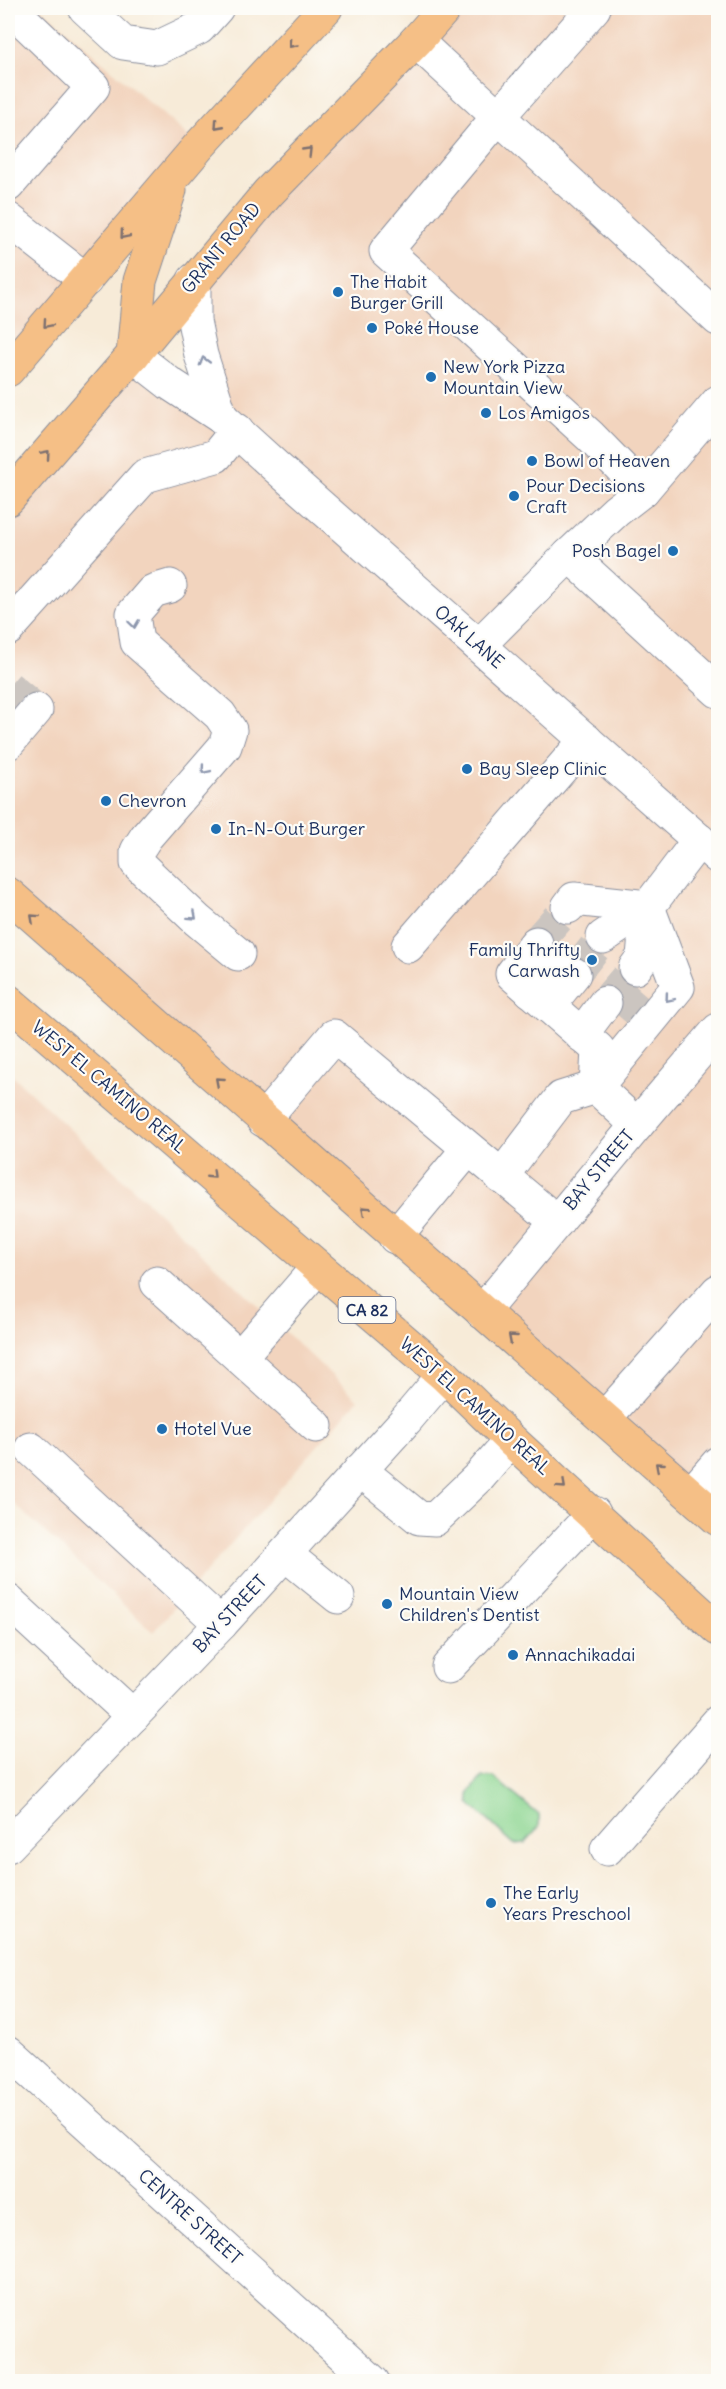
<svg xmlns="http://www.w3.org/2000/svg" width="726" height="2389" font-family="Delius,sans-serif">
	<rect width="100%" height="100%" fill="#fdfcf7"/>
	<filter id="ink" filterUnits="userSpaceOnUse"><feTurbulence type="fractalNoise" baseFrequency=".0167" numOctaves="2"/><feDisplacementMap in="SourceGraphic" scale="12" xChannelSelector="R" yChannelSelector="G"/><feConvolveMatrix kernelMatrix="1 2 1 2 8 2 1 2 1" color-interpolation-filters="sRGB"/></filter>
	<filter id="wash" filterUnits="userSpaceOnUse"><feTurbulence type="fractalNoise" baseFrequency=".008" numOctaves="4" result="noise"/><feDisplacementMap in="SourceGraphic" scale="24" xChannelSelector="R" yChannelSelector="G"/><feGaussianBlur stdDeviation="1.35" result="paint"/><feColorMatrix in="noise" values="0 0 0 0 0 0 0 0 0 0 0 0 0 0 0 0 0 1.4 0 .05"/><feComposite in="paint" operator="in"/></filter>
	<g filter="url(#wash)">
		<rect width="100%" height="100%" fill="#f7ebd8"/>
		<g fill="#f2d4be">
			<path d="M8 8H41L199 146 8 370Z"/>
			<path d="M445 8H718V1519L8 894V499L133 355 219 416 194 280Z"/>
			<path d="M8 1071 358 1400 153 1632 8 1498Z"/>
		</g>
		<path fill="#8bd590" stroke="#538277" stroke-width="1.5" d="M482 1777H493L539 1815V1827L525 1843 514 1844 469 1803V1793Z"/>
	</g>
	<g filter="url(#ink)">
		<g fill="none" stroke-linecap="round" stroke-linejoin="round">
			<g stroke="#cbc5c0" stroke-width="33" stroke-dasharray="33 16" stroke-linecap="butt">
				<path d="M8 687 36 710"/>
				<path d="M536 943 568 907"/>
				<path d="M574 974 603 937"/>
				<path d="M605 1003 635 968"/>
				<path d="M622 1019 652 984"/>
			</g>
			<defs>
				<g id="minor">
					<path d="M85 8 123 43 157 48 199 28 217 8"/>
					<path d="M594 8 498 117 386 251 590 436 643 490"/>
					<path d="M416 41 718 319"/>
					<path d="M8 185 93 87 10 8"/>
					<path d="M8 219 86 280"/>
					<path d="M194 280V321L201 355 221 417"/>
					<path d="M133 355 169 383 221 417 275 466 718 857"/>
					<path d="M569 555 718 691"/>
					<path d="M170 586 153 591 133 614 137 642 220 715 230 730 225 746 146 837 137 851V863L197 920 238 954"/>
					<path d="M8 629 145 476 216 456 237 430"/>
					<path d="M479 645 569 555 616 511 643 490 718 402"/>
					<path d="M8 743 36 710"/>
					<path d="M568 907 574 899 648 907"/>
					<path d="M603 937 648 907"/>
					<path d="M536 943 512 974 598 1049 596 1087 637 1125"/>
					<path d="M408 946 586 740"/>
					<path d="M635 968 643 957 647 912"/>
					<path d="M531 991 555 961"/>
					<path d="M548 1006 574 974"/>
					<path d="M581 1035 605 1003"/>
					<path d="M263 1120 334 1036 557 1222"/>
					<path d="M501 1177 561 1098 596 1087 678 987 648 907 699 840"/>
					<path d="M395 1237 468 1149"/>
					<path d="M157 1283 316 1426"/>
					<path d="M482 1312 637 1125 718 1030"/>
					<path d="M240 1357 317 1268"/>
					<path d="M604 1419 718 1291"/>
					<path d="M31 1449 221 1624"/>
					<path d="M360 1470 419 1518 435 1519 480 1476 511 1440"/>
					<path d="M691 1494 718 1463"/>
					<path d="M285 1554 338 1597"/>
					<path d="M8 1601 133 1716"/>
					<path d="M448 1667 594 1513"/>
					<path d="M8 1846 221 1624 406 1420 444 1375"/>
					<path d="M607 1849 718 1722"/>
					<path d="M8 2052 373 2382"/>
				</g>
				<g id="major">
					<path d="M133 355 140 281 170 190"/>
					<path d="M8 370 199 146 326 8"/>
					<path d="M8 499 133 355 268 193 416 41 445 8"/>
					<path d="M8 894 718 1519"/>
					<path d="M8 1001 444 1375 511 1440 718 1629"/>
				</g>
			</defs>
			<use href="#minor" stroke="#898d9b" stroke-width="35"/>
			<use href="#major" stroke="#898d9b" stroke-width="35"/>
			<use href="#minor" stroke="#fff" stroke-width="33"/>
			<use href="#major" stroke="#f5bf86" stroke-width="33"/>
		</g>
		<defs><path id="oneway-chevron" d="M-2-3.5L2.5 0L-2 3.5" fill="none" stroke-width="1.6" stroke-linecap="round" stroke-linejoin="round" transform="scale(1.5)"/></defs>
		<g stroke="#7d7070">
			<use href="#oneway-chevron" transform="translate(292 44) rotate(133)"/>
			<use href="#oneway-chevron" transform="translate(218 125) rotate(132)"/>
			<use href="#oneway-chevron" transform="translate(308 151) rotate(-46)"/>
			<use href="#oneway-chevron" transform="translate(124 235) rotate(130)"/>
			<use href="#oneway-chevron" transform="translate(47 324) rotate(131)"/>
			<use href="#oneway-chevron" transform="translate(46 454) rotate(-49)"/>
			<use href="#oneway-chevron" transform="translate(34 918) rotate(-138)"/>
			<use href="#oneway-chevron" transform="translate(219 1081) rotate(-139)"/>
			<use href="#oneway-chevron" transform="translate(212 1175) rotate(44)"/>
			<use href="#oneway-chevron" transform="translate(365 1210) rotate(-138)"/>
			<use href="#oneway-chevron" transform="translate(512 1338) rotate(-139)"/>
			<use href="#oneway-chevron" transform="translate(659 1466) rotate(-139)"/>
			<use href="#oneway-chevron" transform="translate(562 1485) rotate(42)"/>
		</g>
		<g stroke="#8d97ae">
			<use href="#oneway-chevron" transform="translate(204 361) rotate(-106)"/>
			<use href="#oneway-chevron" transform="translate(134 624) rotate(82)"/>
			<use href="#oneway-chevron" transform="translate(205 770) rotate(130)"/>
			<use href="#oneway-chevron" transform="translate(193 916) rotate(42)"/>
			<use href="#oneway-chevron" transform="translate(669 998) rotate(130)"/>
		</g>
	</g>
	<g fill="#1f6fb2" stroke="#fdfcf7" stroke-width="2">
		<circle cx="338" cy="292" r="6"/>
		<circle cx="372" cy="328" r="6"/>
		<circle cx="431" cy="377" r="6"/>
		<circle cx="486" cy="413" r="6"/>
		<circle cx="532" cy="461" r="6"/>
		<circle cx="514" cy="496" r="6"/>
		<circle cx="673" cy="551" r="6"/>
		<circle cx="467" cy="769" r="6"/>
		<circle cx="106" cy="801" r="6"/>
		<circle cx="216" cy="829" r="6"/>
		<circle cx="592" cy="960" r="6"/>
		<circle cx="162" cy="1429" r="6"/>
		<circle cx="387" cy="1604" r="6"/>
		<circle cx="513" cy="1655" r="6"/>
		<circle cx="491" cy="1903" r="6"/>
	</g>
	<g text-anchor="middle" stroke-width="4.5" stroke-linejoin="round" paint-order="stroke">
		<rect fill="#fdfcf7" stroke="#5f6c8c" stroke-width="1.5" x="338.5" y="1297" width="57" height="26" rx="4.5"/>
		<g font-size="16" font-weight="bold" fill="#1b2f5e">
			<text x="367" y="1316">CA 82</text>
		</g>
		<g font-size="18" fill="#1b2f5e" stroke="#fdfcf7">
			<text transform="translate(221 248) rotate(-50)" y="6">GRANT ROAD</text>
			<text transform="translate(469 637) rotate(41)" y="6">OAK LANE</text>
			<text transform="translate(109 1087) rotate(40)" y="6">WEST EL CAMINO REAL</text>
			<text transform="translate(599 1170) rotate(-50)" y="6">BAY STREET</text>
			<text transform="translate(475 1406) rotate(42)" y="6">WEST EL CAMINO REAL</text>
			<text transform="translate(230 1614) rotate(-47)" y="6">BAY STREET</text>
			<text transform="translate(190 2217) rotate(42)" y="6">CENTRE STREET</text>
		</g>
		<g font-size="18" fill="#1b2f5e" stroke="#fdfcf7" text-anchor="start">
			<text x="350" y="288">The Habit<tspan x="350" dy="21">Burger Grill</tspan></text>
			<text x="384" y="334">Poké House</text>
			<text x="443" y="373">New York Pizza<tspan x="443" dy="21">Mountain View</tspan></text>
			<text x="498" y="419">Los Amigos</text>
			<text x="544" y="467">Bowl of Heaven</text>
			<text x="526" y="492">Pour Decisions<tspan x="526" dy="21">Craft</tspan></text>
			<text x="661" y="557" text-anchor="end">Posh Bagel</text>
			<text x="479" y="775">Bay Sleep Clinic</text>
			<text x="118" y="807">Chevron</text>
			<text x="228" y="835">In-N-Out Burger</text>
			<text x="580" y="956" text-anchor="end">Family Thrifty<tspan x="580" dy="21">Carwash</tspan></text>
			<text x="174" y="1435">Hotel Vue</text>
			<text x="399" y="1600">Mountain View<tspan x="399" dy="21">Children's Dentist</tspan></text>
			<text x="525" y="1661">Annachikadai</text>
			<text x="503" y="1899">The Early<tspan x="503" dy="21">Years Preschool</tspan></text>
		</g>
	</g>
	<rect width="726" height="2389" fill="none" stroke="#fdfcf7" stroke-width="30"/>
</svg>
